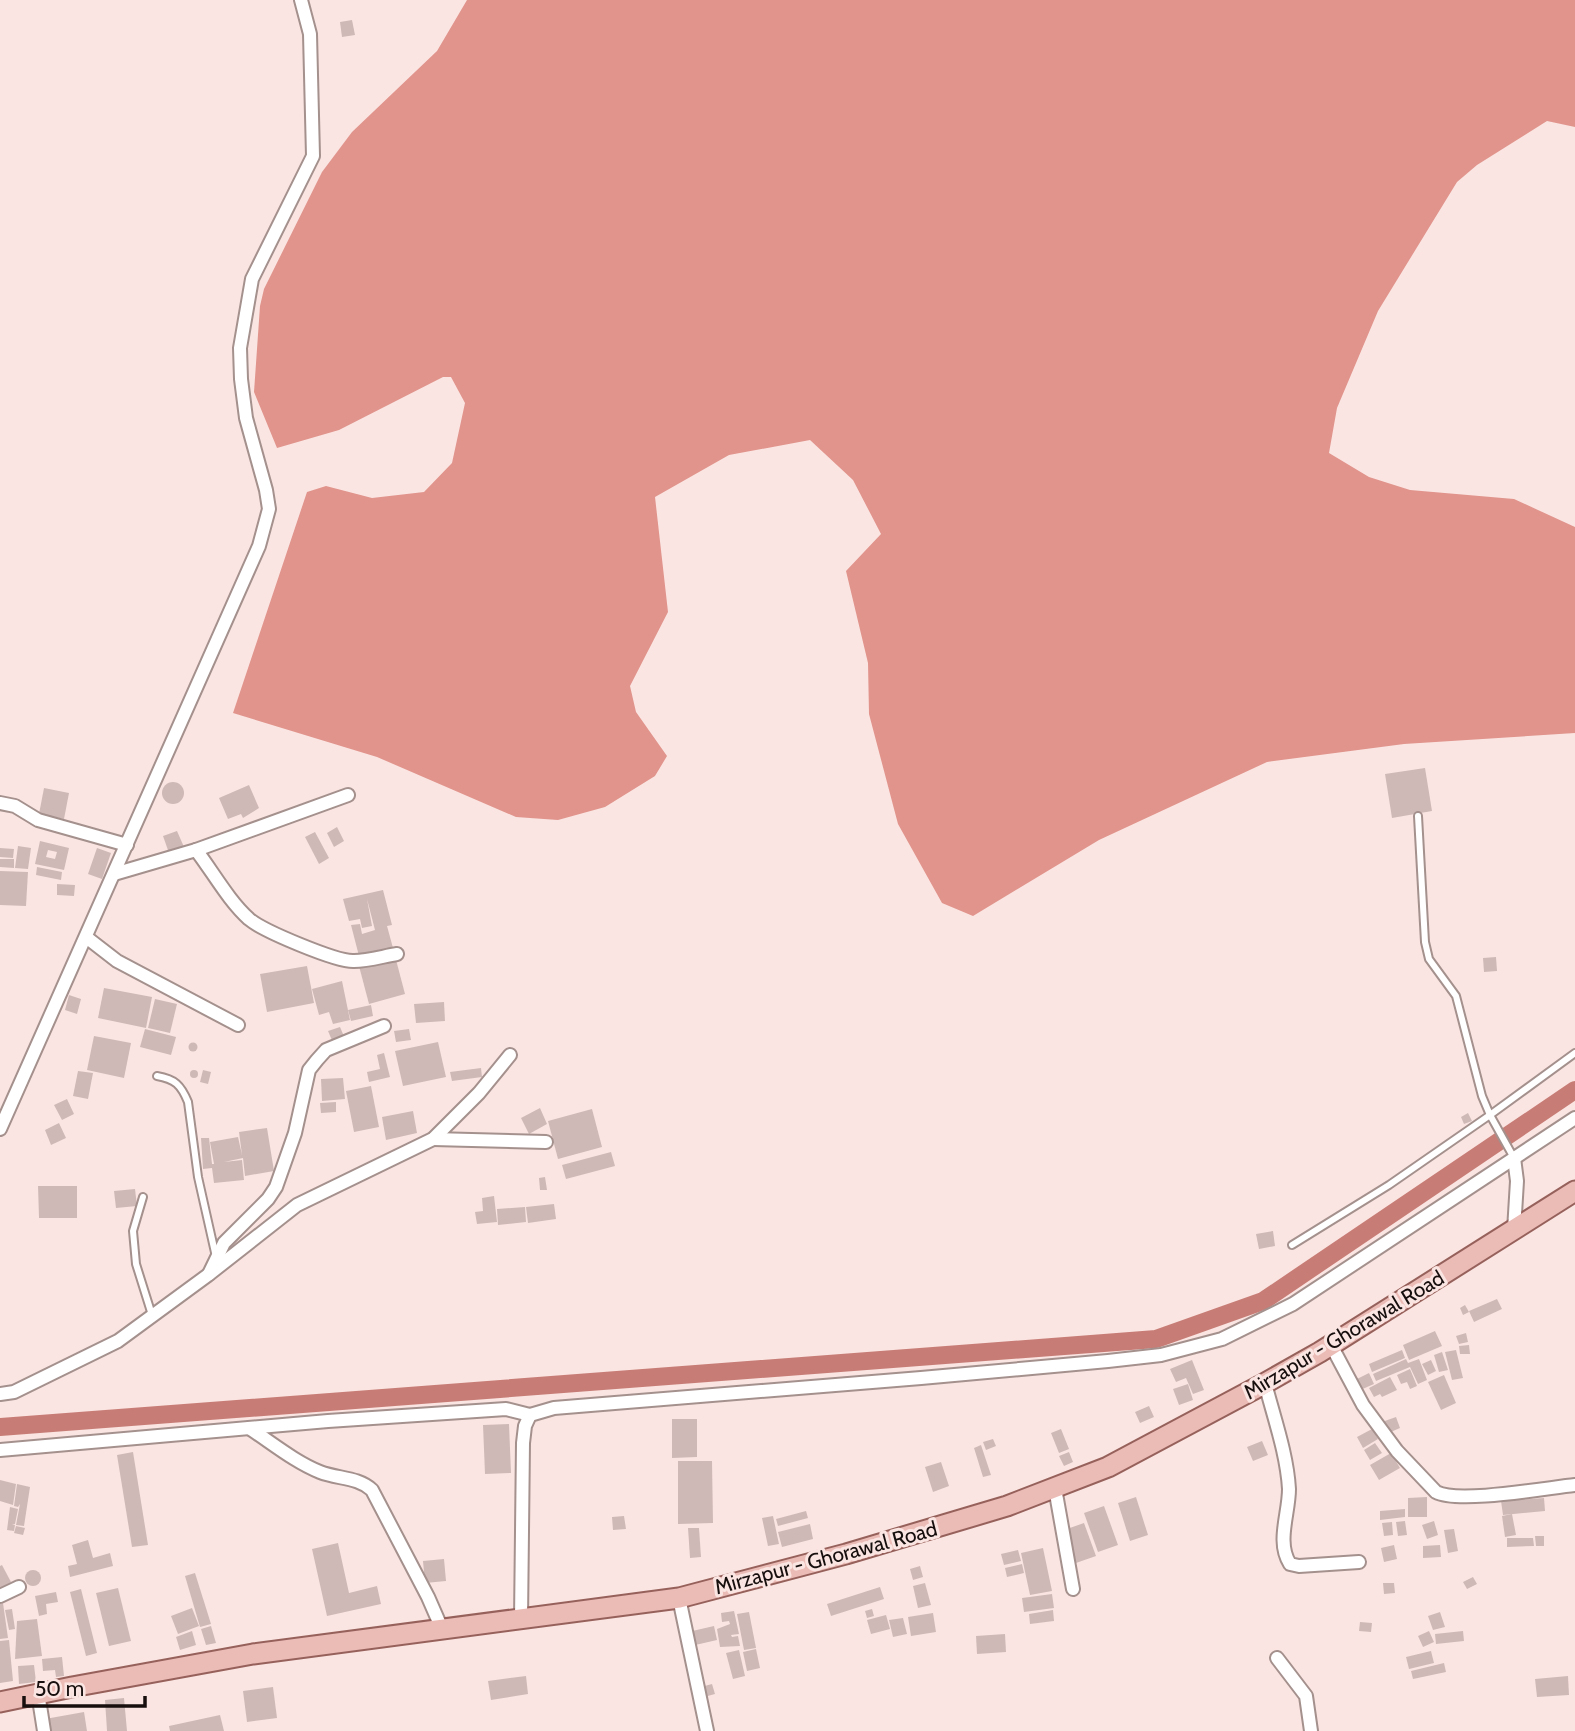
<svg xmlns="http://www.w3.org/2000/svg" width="1575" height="1731" font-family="Cabin,sans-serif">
	<rect width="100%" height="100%" fill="#fbe5e2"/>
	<path fill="#e0948c" d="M467 0H1575V127L1547 121 1477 165 1457 182 1378 311 1337 408 1329 453 1369 477 1410 490 1514 499 1575 527V733L1404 744 1267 762 1099 840 973 916 942 903 898 824 869 714 868 663 846 571 881 534 853 480 810 440 729 455 655 497 668 612 630 686 636 712 667 756 655 776 605 807 558 820 516 817 377 757 233 713 307 492 326 486 372 498 424 492 452 463 465 403 451 377H443L339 430 277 448 254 392 260 306 264 289 322 172 352 132 437 51Z"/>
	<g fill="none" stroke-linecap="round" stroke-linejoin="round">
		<path stroke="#c77d76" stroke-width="18" d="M0 1427 1156 1339 1263 1301 1575 1090"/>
	</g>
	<g fill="#cfb9b7" fill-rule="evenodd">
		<path d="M352 20 355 35 342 37 340 22Z"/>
		<path d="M1425 768 1432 811 1392 818 1385 774Z"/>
		<circle cx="173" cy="793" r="11"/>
		<path d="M249 785 259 808 243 818 241 814 228 819 219 798Z"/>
		<path d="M44 788 69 793 64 819 39 814Z"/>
		<path d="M337 827 344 841 334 847 327 833Z"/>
		<path d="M177 831 184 847 169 853 163 836Z"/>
		<path d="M315 832 329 858 319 864 305 837Z"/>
		<path d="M40 841 69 848 64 870 35 864ZM48 850 57 852 55 859 46 857Z"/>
		<path d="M18 846 31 848 28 869 15 868Z"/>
		<path d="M0 848 14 849 13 858 0 857Z"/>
		<path d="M97 848 111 853 102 879 88 874Z"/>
		<path d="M0 859H14V868L0 867Z"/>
		<path d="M37 867 62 872 61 880 36 875Z"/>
		<path d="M0 871 28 872 26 906 0 905Z"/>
		<path d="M57 884 75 885 74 896 57 895Z"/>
		<path d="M383 890 392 925 387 926 393 948 359 956 351 925 360 924 362 934 375 930 367 899 372 926 362 928 360 919 349 921 343 899Z"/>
		<path d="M395 956 405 994 369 1004 359 966Z"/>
		<path d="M1496 957 1497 971 1484 972 1483 958Z"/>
		<path d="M307 966 314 1003 267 1012 260 974Z"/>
		<path d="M342 981 350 1020 333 1024 329 1012 319 1015 312 989Z"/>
		<path d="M104 988 152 997 146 1028 98 1018Z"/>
		<path d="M69 995 81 999 77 1014 65 1010Z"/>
		<path d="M155 999 177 1004 170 1033 148 1028Z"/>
		<path d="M444 1002 445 1021 416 1023 414 1004Z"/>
		<path d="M371 1005 373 1016 351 1021 348 1010Z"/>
		<path d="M340 1027 346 1041 334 1045 328 1031Z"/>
		<path d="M145 1029 176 1037 171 1055 140 1047Z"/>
		<path d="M409 1029 411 1040 396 1042 394 1031Z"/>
		<path d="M94 1036 131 1043 124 1078 87 1070Z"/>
		<path d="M438 1042 446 1077 403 1086 395 1051Z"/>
		<circle cx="193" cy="1047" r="4.5"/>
		<path d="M384 1053 390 1077 369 1082 367 1072 380 1069 377 1055Z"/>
		<path d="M481 1068 482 1077 452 1081 450 1072Z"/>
		<circle cx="194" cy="1074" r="4"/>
		<path d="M203 1070 211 1072 208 1084 200 1082Z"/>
		<path d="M78 1071 93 1073 88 1099 73 1096Z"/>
		<path d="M343 1078 345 1099 322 1101 321 1079Z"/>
		<path d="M371 1086 379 1127 354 1132 346 1091Z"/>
		<path d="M67 1099 74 1114 62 1120 54 1105Z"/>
		<path d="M336 1102V1112L321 1113 320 1103Z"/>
		<path d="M540 1108 547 1124 529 1134 521 1118Z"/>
		<path d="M592 1109 602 1147 558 1159 548 1121Z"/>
		<path d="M413 1111 417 1133 386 1140 382 1117Z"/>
		<path d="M1468 1113 1472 1121 1464 1124 1461 1117Z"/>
		<path d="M59 1123 66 1138 51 1145 45 1130Z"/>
		<path d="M267 1128 274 1171 245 1176 243 1158 224 1162 242 1160 244 1180 214 1183 212 1168 203 1169 201 1138H209L212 1164H214L210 1142 238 1137 242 1155 239 1132Z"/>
		<path d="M611 1152 615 1166 566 1179 562 1165Z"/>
		<path d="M545 1177 547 1190H540L539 1178Z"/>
		<path d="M38 1186H77V1218H39Z"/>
		<path d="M135 1189 137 1206 116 1208 114 1191Z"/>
		<path d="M494 1196 497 1222 477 1224 475 1212 483 1211 482 1198Z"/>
		<path d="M554 1204 556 1219 528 1223 526 1207Z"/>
		<path d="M525 1207 526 1222 498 1225 497 1209Z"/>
		<path d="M1273 1231 1275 1246 1259 1249 1256 1234Z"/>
		<path d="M1497 1299 1502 1309 1474 1322 1469 1311Z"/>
		<path d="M1465 1305 1469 1312 1463 1315 1460 1308Z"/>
		<path d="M1435 1331 1442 1346 1409 1360 1403 1345Z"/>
		<path d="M1466 1333 1468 1342 1459 1344 1456 1336Z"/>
		<path d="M1469 1345 1470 1354H1460L1459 1346Z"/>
		<path d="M1402 1350 1405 1358 1372 1372 1369 1364Z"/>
		<path d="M1456 1350 1463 1378 1452 1380 1445 1352Z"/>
		<path d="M1442 1352 1448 1370 1439 1372 1434 1355Z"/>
		<path d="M1406 1359 1408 1363 1419 1359 1427 1380 1418 1384 1410 1367 1376 1381 1373 1374Z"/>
		<path d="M1192 1360 1204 1390 1193 1394 1186 1378 1176 1382 1170 1369Z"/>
		<path d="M1431 1360 1436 1371 1428 1375 1422 1364Z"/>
		<path d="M1410 1369 1417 1386 1410 1389 1407 1382 1401 1384 1397 1375Z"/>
		<path d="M1369 1373 1374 1384 1358 1391 1353 1381Z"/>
		<path d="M1444 1375 1456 1403 1441 1410 1428 1382Z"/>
		<path d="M1390 1377 1397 1390 1382 1397 1380 1394 1374 1397 1369 1388Z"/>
		<path d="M1188 1384 1193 1400 1179 1405 1173 1389Z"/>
		<path d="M1149 1406 1154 1417 1140 1423 1135 1412Z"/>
		<path d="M1396 1417 1400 1428 1386 1434 1382 1422Z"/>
		<path d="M672 1419H697V1457L672 1458Z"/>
		<path d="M509 1424 511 1473 485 1474 483 1425Z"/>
		<path d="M1061 1429 1069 1449 1059 1453 1051 1433Z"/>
		<path d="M1372 1429 1378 1439 1363 1448 1357 1437Z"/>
		<path d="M993 1439 996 1446 986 1450 983 1442Z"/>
		<path d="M1262 1441 1268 1455 1253 1461 1247 1447Z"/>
		<path d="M1375 1443 1382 1453 1370 1460 1364 1450Z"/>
		<path d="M981 1445 991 1475 983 1477 974 1448Z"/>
		<path d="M133 1452 148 1545 132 1547 117 1455Z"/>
		<path d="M1069 1452 1073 1462 1064 1466 1059 1456Z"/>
		<path d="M1391 1453 1400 1468 1379 1480 1370 1465Z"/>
		<path d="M678 1461H712L713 1523 678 1524Z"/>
		<path d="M941 1462 949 1486 933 1492 925 1467Z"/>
		<path d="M0 1480 16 1484 13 1505 0 1501Z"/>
		<path d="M17 1484 30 1487 24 1526 16 1525 20 1504 18 1507 14 1506Z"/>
		<path d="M1136 1497 1148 1535 1130 1541 1118 1503Z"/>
		<path d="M1427 1497V1517H1408V1498Z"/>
		<path d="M1544 1498 1545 1511 1503 1515 1501 1501Z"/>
		<path d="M1104 1506 1118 1545 1098 1552 1084 1513Z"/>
		<path d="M10 1507 18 1509 15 1524H12L15 1525 14 1531 7 1530Z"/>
		<path d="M1405 1509V1517L1380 1520V1511Z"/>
		<path d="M806 1511 808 1518 778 1526 776 1519Z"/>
		<path d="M1512 1514 1516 1535 1505 1537 1502 1516Z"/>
		<path d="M624 1516 626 1529 613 1530 612 1517Z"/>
		<path d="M773 1516 779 1544 768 1546 762 1518Z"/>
		<path d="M1405 1521 1407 1535 1398 1536 1396 1522Z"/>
		<path d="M1434 1521 1438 1535 1427 1539 1422 1525Z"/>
		<path d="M1392 1522 1393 1535 1384 1536 1382 1523Z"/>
		<path d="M1084 1523 1096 1556 1076 1563 1064 1530Z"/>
		<path d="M810 1524 813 1539 782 1547 778 1532Z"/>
		<path d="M16 1526 25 1528 23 1535 14 1533Z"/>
		<path d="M688 1528H699L701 1557 690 1558Z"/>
		<path d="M1454 1529 1458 1551 1448 1553 1444 1530Z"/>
		<path d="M1535 1536H1544V1546H1536Z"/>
		<path d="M1507 1538H1533L1534 1546 1507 1547Z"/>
		<path d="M88 1540 93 1558 110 1553 113 1566 70 1577 68 1566 77 1564 72 1545Z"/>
		<path d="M338 1543 349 1593 377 1586 381 1604 327 1616 312 1549Z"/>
		<path d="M1394 1545 1397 1559 1384 1562 1381 1548Z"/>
		<path d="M1440 1545 1441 1557 1423 1558V1546Z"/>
		<path d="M1043 1548 1052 1591 1030 1595 1021 1553Z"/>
		<path d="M1018 1550 1021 1561 1004 1565 1001 1554Z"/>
		<path d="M444 1559 446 1581 425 1583 423 1561Z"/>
		<path d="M1022 1564 1024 1573 1007 1577 1005 1568Z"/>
		<path d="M2 1565 11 1582 0 1588V1566Z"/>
		<path d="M920 1566 923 1577 913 1580 910 1569Z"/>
		<circle cx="33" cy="1578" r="8"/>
		<path d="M195 1573 211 1624 200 1627 185 1576Z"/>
		<path d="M1473 1577 1477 1584 1467 1589 1463 1582Z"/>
		<path d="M925 1583 931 1605 918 1608 913 1586Z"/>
		<path d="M1383 1583H1394L1395 1593 1384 1594Z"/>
		<path d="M880 1587 884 1599 831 1616 827 1604Z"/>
		<path d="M118 1588 131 1641 109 1646 96 1593Z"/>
		<path d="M81 1589 97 1653 86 1656 70 1592Z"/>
		<path d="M56 1592 58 1602 46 1604 47 1614 39 1616 35 1596Z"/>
		<path d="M1052 1594 1054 1608 1024 1612 1022 1598Z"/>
		<path d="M3 1603 8 1638 0 1639V1604Z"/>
		<path d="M192 1608 199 1626 178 1634 171 1616Z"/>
		<path d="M12 1609 15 1629 9 1630 5 1610Z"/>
		<path d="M872 1609 874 1616 867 1618 865 1611Z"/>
		<path d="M1053 1610 1054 1621 1030 1624 1029 1614Z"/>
		<path d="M734 1611 739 1634 731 1635 732 1637 738 1636 740 1646 720 1647 717 1629 730 1624 729 1621 722 1622 721 1613Z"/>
		<path d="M749 1612 756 1648 744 1650 737 1614Z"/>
		<path d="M1440 1612 1445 1627 1433 1630 1428 1616Z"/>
		<path d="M933 1613 936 1632 911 1636 908 1617Z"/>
		<path d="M886 1615 890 1629 871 1634 867 1620Z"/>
		<path d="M903 1618 907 1634 893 1637 889 1620Z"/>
		<path d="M37 1619 42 1656 15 1659 17 1621Z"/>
		<path d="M1360 1622 1372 1623 1371 1632 1359 1631Z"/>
		<path d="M211 1626 216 1643 206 1645 201 1629Z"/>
		<path d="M714 1626 717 1640 691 1646 688 1632Z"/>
		<path d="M192 1631 196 1645 180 1650 176 1637Z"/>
		<path d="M1429 1631 1434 1642 1423 1647 1418 1636Z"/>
		<path d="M1463 1631 1464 1641 1436 1644 1435 1634Z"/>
		<path d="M1005 1634 1006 1652 977 1654 976 1636Z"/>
		<path d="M9 1640 13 1681 0 1683V1641Z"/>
		<path d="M756 1649 760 1668 747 1671 743 1652Z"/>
		<path d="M739 1650 745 1676 733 1679 726 1653Z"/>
		<path d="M1431 1651 1434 1663 1409 1669 1406 1657Z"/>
		<path d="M62 1657 64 1676 56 1677 55 1670 43 1671 42 1659Z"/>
		<path d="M1444 1663 1446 1672 1413 1679 1411 1671Z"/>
		<path d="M34 1665 36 1682 19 1684 18 1666Z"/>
		<path d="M526 1676 528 1694 491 1700 488 1681Z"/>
		<path d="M1568 1676 1569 1695 1537 1697 1535 1679Z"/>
		<path d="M712 1684 715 1694 704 1697 701 1687Z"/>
		<path d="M273 1687 277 1718 247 1722 243 1691Z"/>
		<path d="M124 1698 127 1731H107L105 1700Z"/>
		<path d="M84 1712 87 1731H47L45 1719Z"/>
		<path d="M220 1715 224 1731H170L169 1726Z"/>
	</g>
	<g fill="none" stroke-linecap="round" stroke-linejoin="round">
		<defs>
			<g id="lane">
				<path d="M1418 816 1425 942 1429 959 1456 996 1482 1096 1490 1115 1514 1158"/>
				<path d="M157 1076C175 1079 181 1085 188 1102L198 1177 216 1257"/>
				<path d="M143 1197 133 1231 136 1264 152 1315"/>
				<path d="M1292 1245 1389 1185 1490 1115 1575 1053"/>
			</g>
			<g id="street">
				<path d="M0 803 15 806 38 820 127 845"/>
				<path d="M196 850 348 795"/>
				<path d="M114 874 196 850C213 872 228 900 249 919 263 931 337 962 354 961 368 961 384 956 397 954"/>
				<path d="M86 937 117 961 238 1025"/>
				<path d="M0 1129 259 546 269 509 266 490 246 418 241 379 240 348 252 279 313 156 310 34 301 0"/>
				<path d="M433 1139 546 1142"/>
				<path d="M1514 1158 1517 1181 1514 1230"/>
				<path d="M209 1274 224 1243 268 1199 276 1187 295 1133 309 1070 317 1060 326 1050 384 1026"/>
				<path d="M1331 1345 1363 1405 1397 1451 1436 1492C1458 1504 1546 1488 1575 1485"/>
				<path d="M1265 1383C1274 1418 1287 1454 1289 1489 1289 1514 1276 1542 1290 1564L1299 1566 1359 1562"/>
				<path d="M0 1394 14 1392 118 1341 208 1275 297 1205 433 1139 479 1093 510 1055"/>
				<path d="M249 1428C272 1443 295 1462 320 1472 338 1479 358 1477 372 1490L428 1597 442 1629"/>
				<path d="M0 1450 328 1421 506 1409 530 1415"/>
				<path d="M1055 1488 1073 1589"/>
				<path d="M0 1596 19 1587"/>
				<path d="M679 1598 707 1731"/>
				<path d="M521 1620 523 1443 525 1426 530 1415 554 1408 921 1378 1108 1361 1161 1355 1222 1339 1293 1304 1575 1118"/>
				<path d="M1277 1658 1306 1696 1311 1731"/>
				<path d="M38 1693 44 1731"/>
			</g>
			<path id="primary" d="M0 1702 72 1687 253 1654 679 1598 846 1554 1007 1506 1108 1467 1260 1386 1320 1352 1575 1191"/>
		</defs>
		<use href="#lane" stroke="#a4908d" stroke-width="10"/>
		<use href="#street" stroke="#a4908d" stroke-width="16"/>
		<use href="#primary" stroke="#97615b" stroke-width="23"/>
		<use href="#lane" stroke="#fff" stroke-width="6"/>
		<use href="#street" stroke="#fff" stroke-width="12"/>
		<use href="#primary" stroke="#ebbbb6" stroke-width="19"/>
	</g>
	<g text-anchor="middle" stroke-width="6" stroke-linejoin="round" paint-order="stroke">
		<g font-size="21" fill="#160f0e" stroke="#fbe5e2">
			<text transform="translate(1344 1335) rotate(-31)" y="7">Mirzapur - Ghorawal Road</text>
			<text transform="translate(826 1558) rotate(-15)" y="7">Mirzapur - Ghorawal Road</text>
		</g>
	</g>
	<path d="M24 1696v10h121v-10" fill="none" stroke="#160f0e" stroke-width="3.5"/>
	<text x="35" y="1696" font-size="21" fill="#160f0e" stroke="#fbe5e2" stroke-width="5" paint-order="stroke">50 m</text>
</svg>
